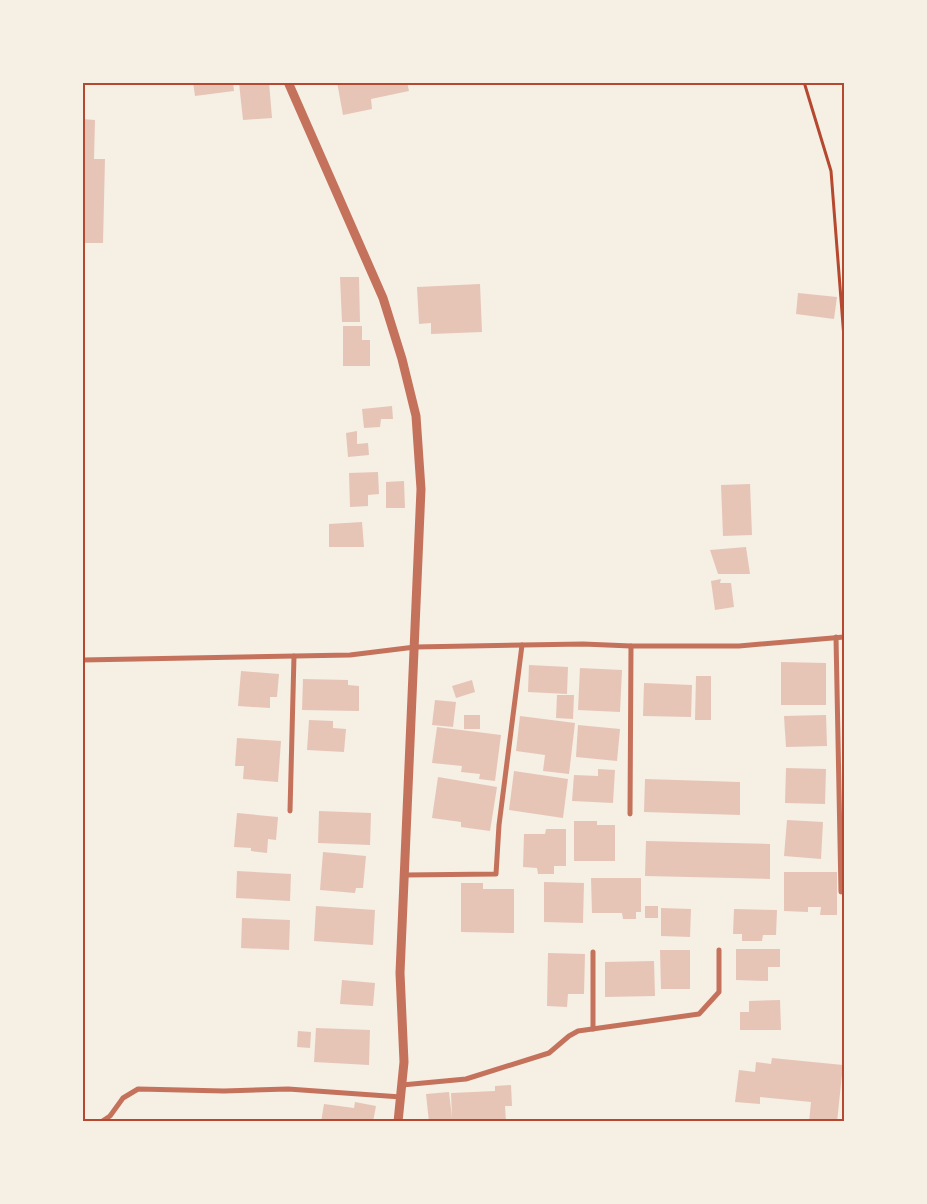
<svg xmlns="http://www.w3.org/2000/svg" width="927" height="1204" viewBox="0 0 927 1204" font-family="Overpass,sans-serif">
  <rect width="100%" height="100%" fill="#f6efe4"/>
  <g fill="#e6c5b7">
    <polygon points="193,82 233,82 234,91 195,96"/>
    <polygon points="269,82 272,118 243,120 239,83"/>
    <polygon points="337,82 407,82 409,91 371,99 372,109 343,115"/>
    <polygon points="82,119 95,120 94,159 105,159 103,243 82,243"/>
    <polygon points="340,277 359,277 360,322 342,322"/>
    <polygon points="480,284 482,332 431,334 431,323 419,324 417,287"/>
    <polygon points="798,293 837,297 834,319 796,314"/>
    <polygon points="343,326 362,326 362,340 370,340 370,366 343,366"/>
    <polygon points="392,406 393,419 381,419 380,427 364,428 362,409"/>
    <polygon points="357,431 357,444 368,443 369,455 348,457 346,433"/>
    <polygon points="378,472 379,494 368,495 368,506 350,507 349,473"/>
    <polygon points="404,481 405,508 386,508 386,482"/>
    <polygon points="750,484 752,535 723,536 721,485"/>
    <polygon points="362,522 364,547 329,547 329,524"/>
    <polygon points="746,547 750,574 718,574 710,550"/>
    <polygon points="721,579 720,583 731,583 734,607 715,610 711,581"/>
    <polygon points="781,662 826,663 826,705 781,705"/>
    <polygon points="529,665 568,667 567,694 528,692"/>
    <polygon points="580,668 622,670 620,712 578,710"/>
    <polygon points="241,671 279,674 277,697 270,697 270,708 238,706"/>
    <polygon points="696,676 711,676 711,720 695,720"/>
    <polygon points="303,679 348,680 348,685 359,686 359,711 302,710"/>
    <polygon points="472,680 475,692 456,698 452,686"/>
    <polygon points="644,683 692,685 691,717 643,716"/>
    <polygon points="557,695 574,695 573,719 556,718"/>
    <polygon points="435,700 456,702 453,727 432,725"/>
    <rect x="464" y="715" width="16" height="14"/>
    <polygon points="826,715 827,746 786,747 784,716"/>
    <polygon points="520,716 575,723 569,774 543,771 545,755 516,751"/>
    <polygon points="309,720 333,721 333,728 346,729 344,752 307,750"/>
    <polygon points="578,725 620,729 617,761 576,757"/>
    <polygon points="437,727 501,735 495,781 479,779 480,774 461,772 462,766 432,763"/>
    <polygon points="237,738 281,741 278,782 243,779 244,766 235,766"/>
    <polygon points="786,768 826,769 825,804 785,803"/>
    <polygon points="598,769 615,770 613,803 572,801 574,775 598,776"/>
    <polygon points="514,771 568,779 563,818 509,810"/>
    <polygon points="438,777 497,787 490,831 461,827 461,822 432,818"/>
    <polygon points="645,779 740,782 740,815 644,812"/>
    <polygon points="319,811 371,813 370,845 318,843"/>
    <polygon points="237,813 278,817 276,840 268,839 267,853 251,851 251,848 234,847"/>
    <polygon points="787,820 823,822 821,859 784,856"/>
    <polygon points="574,821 597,821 597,825 615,825 615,861 574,861"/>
    <polygon points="546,829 566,829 566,866 554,866 554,874 538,874 537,868 523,867 524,834 545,834"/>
    <polygon points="646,841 770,844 770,879 645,876"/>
    <polygon points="323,852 366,856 363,888 356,888 355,893 320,890"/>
    <polygon points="237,871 291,874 290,901 236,898"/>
    <polygon points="784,872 837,872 837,915 820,915 821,907 808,907 808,912 784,911"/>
    <polygon points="591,878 641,878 641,912 636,912 636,919 623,919 622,913 592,913"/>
    <polygon points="544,882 584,883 583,923 544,922"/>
    <polygon points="461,883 483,883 483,889 514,889 514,933 461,932"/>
    <polygon points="316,906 375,910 373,945 314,941"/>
    <rect x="645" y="906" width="13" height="12"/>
    <polygon points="661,908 691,909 690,937 661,936"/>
    <polygon points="734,909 777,910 776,935 763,935 762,941 742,941 742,934 733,934"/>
    <polygon points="242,918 290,920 289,950 241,948"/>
    <polygon points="736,949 780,949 780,967 768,967 768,981 736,980"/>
    <polygon points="660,950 690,950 690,989 661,989"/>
    <polygon points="548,953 585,954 584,994 568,994 567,1007 547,1006"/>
    <polygon points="654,961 655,996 605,997 605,962"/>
    <polygon points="342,980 375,983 373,1006 340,1004"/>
    <polygon points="780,1000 781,1030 740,1030 740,1012 749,1012 749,1001"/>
    <polygon points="316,1028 370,1030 369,1065 314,1062"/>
    <polygon points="298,1031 311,1032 310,1048 297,1047"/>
    <polygon points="772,1058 843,1065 837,1122 809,1122 811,1102 760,1097 760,1104 735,1102 739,1070 755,1072 756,1062 771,1064"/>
    <polygon points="511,1085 512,1106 505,1106 506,1122 429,1122 426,1094 449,1092 452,1118 451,1093 495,1091 495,1086"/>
    <polygon points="355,1102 376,1106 373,1122 321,1122 324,1104 354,1108"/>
  </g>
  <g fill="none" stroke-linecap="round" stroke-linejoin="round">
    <polyline stroke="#b5482f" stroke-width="3" points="804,82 831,171 844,338"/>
    <g stroke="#c5725c" stroke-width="5">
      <polyline points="836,637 841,892"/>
      <polyline points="82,660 350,655 415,647 583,644 631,646 739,646 844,637"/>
      <polyline points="290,811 294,656"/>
      <polyline points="630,814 631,646"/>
      <polyline points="405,875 496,874 499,825 522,645"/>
      <polyline points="593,952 593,1029"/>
      <polyline points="402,1085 466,1079 549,1053 569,1036 578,1031 699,1014 719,992 719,950"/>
      <polyline points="82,1121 85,1122"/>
      <polyline points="101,1122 110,1116 123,1098 138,1089 224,1091 288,1089 401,1097"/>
    </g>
    <polyline stroke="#c5725c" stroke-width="9" points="288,82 383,298 402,359 416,416 421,489 400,973 404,1062 398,1122"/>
  </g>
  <rect width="927" height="1204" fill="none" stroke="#f6efe4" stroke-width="168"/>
  <rect x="84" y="84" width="759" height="1036" fill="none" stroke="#b5482f" stroke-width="2"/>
</svg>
